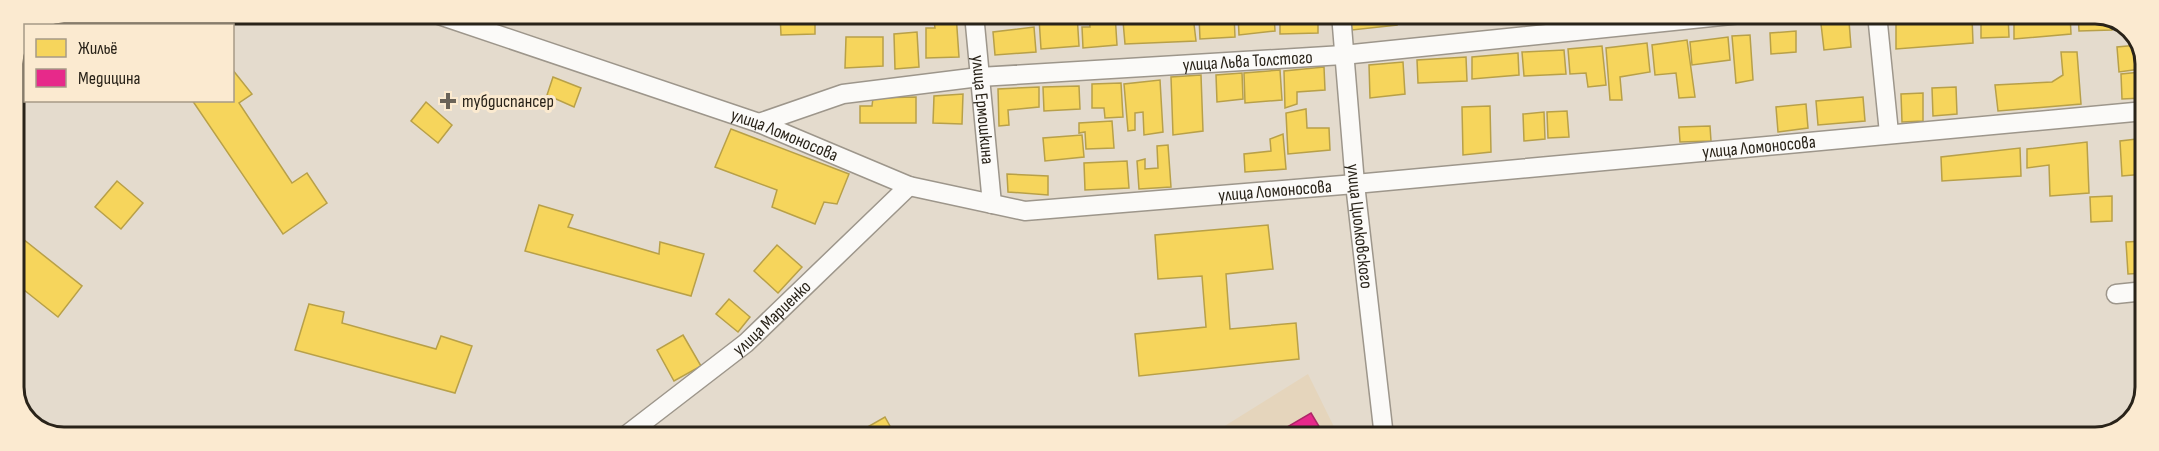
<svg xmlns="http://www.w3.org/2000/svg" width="2159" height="451" viewBox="0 0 2159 451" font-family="'Sofia Sans Condensed',sans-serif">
  <rect width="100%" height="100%" fill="#e4dbcd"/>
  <polygon fill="#e5d5bc" points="1308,374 1339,437 1207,437"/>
  <g fill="#f6d55c" stroke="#b8a048" stroke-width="1.5">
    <polygon points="87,14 128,14 166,20 168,14 198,14 193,26 89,26 84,25"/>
    <polygon points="780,14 815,14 815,34 781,35"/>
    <polygon points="933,14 956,14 959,57 926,58 926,28 935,28"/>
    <polygon points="1049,14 1077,14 1079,46 1041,49 1039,18 1049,17"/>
    <polygon points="1089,14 1115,14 1117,45 1083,48 1082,27 1090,27"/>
    <polygon points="1178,14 1195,14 1195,23 1178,16"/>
    <polygon points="1234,14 1235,37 1200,39 1199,16"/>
    <polygon points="1238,14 1274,14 1275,31 1239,35"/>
    <polygon points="1280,14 1318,14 1318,33 1280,34"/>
    <polygon points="1350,14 1396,14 1397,25 1352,30"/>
    <polygon points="1453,14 1479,14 1480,18 1453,19"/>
    <polygon points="1485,14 1519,14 1519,16 1486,17"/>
    <polygon points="1981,14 2008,14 2009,37 1981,38"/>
    <polygon points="2014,14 2070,14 2071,34 2014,39"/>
    <polygon points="2078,14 2104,14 2111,18 2112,30 2079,31"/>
    <polygon points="1972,16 1973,43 1896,49 1896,22"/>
    <polygon points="1179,19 1194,24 1196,41 1125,44 1123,21"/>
    <polygon points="1849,21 1851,47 1824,50 1821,24"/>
    <polygon points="1034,27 1036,52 995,55 993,32"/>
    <polygon points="1796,31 1796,52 1771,54 1770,33"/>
    <polygon points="917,32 919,67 895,69 894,34"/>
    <polygon points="1750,35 1753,80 1736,83 1732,36"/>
    <polygon points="846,37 883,37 883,66 845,68"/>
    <polygon points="1728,37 1730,60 1692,65 1690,42"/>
    <polygon points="1687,40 1695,97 1679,98 1676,73 1655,75 1652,45"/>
    <polygon points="1647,43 1650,72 1620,77 1622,100 1610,100 1606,48"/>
    <polygon points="2138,45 2140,69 2119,72 2117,47"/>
    <polygon points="1602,46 1606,85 1588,87 1586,73 1570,74 1568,49"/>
    <polygon points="1564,50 1566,74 1524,76 1522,52"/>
    <polygon points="2061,52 2077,52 2081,104 1998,111 1995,85 2052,82 2063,75"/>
    <polygon points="1518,53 1519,75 1472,79 1472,57"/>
    <polygon points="1466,57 1467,81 1418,83 1417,60"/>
    <polygon points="1403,62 1405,94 1370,98 1369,65"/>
    <polygon points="1324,67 1325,90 1297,92 1297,104 1285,108 1284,71"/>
    <polygon points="232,69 252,94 239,103 292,183 307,173 327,203 283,234 192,100 232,100"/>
    <polygon points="1280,70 1282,100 1245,103 1244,73"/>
    <polygon points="2141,72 2143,98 2122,99 2121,74"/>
    <polygon points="1242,73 1243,99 1217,102 1216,75"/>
    <polygon points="1201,75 1203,131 1173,135 1171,77"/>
    <polygon points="553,77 581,88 574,107 547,95"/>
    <polygon points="1160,80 1163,132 1144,135 1143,112 1135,113 1135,130 1128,131 1124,84"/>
    <polygon points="1121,83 1123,117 1105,118 1104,108 1092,108 1092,84"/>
    <polygon points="1079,86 1080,109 1044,111 1043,87"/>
    <polygon points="1039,87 1039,107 1008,110 1009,125 999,126 998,89"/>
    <polygon points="1956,87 1957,114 1933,116 1932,88"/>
    <polygon points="1923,93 1923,121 1902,122 1901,94"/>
    <polygon points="963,94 962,124 933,123 934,96"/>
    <polygon points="916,97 916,123 860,123 860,106 872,106 873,98"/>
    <polygon points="1863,97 1865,121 1818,125 1816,101"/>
    <polygon points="426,102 452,125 438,143 411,121"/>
    <polygon points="1806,104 1808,128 1778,132 1776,107"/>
    <polygon points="1490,106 1491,152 1463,155 1462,107"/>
    <polygon points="1306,109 1307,128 1329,128 1330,150 1288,154 1286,113"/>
    <polygon points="1567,111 1569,137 1548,138 1547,112"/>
    <polygon points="1544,112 1545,139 1524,141 1523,114"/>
    <polygon points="1112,121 1114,148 1086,149 1085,132 1079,133 1079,123"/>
    <polygon points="1710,126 1711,141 1680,142 1679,127"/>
    <polygon points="731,129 849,174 837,204 824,202 815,224 772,207 777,190 715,167"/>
    <polygon points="1283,134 1286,169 1245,172 1244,154 1271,151 1270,139"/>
    <polygon points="1082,135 1084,157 1045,161 1043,138"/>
    <polygon points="2145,138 2145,174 2122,176 2120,141"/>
    <polygon points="2087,142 2089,193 2050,196 2049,165 2027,168 2027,149"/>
    <polygon points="1168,145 1171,187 1139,189 1137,161 1145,159 1145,169 1158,168 1157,146"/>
    <polygon points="2020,148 2021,176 1942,181 1941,157"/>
    <polygon points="1127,161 1129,188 1085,190 1084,163"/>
    <polygon points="1007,174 1048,176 1048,195 1008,192"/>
    <polygon points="117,181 143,203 121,229 95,207"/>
    <polygon points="2112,196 2112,221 2091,222 2090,197"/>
    <polygon points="539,205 573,215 568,227 659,254 660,242 704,254 691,296 525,251"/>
    <polygon points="1268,225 1273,269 1226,274 1230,329 1296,323 1299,359 1139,376 1135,334 1206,327 1202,276 1158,279 1155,235"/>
    <polygon points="18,235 82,286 58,317 14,282 14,241"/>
    <polygon points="2145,241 2145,273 2128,274 2126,242"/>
    <polygon points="777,245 802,267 778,293 754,271"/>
    <polygon points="729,299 750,317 738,332 716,314"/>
    <polygon points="309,304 344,312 342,323 436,349 441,336 472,346 455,393 295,350"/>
    <polygon points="2145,315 2145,396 2141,403 2135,316"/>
    <polygon points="683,335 701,366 674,381 657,350"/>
    <polygon points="885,417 896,437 850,437"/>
  </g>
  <polygon fill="#e7298a" stroke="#ae2768" stroke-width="1.5" points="1311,413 1323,433 1316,437 1270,437"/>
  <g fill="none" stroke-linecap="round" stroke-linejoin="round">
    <defs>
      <g id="minor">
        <path id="s1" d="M436 14 759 123 909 186 1025 211 1355 184 2145 111"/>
        <path id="s2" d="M974 14 992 204"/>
        <path id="s3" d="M1341 14 1355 184 1384 437"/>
        <polyline points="1877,14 1889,133"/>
        <path id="s4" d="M759 123 843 94 979 77 1343 55 1741 14"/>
        <polyline points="2116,294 2145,291"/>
        <path id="s5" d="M624 437 746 343 909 186"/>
      </g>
    </defs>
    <use href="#minor" stroke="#9d968b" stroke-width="21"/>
    <use href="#minor" stroke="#fbfaf8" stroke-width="18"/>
  </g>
  <path fill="#6a6358" stroke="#fbead0" stroke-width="2" d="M445 92h6v6h6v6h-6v6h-6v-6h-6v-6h6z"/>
  <g text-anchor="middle" stroke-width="6" stroke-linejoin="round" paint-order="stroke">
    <g font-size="18" fill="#292319" stroke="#fbead0">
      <text dy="6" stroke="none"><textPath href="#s4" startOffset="495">улица Льва Толстого</textPath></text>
      <text dy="6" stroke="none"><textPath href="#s2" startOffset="96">улица Ермошкина</textPath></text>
      <text dy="6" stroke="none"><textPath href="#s1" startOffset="369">улица Ломоносова</textPath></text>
      <text dy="6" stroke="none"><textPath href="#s1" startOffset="1359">улица Ломоносова</textPath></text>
      <text dy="6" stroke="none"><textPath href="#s1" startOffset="873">улица Ломоносова</textPath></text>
      <text dy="6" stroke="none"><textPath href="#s3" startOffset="213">улица Циолковского</textPath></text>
      <text dy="6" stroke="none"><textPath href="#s5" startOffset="190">улица Мариенко</textPath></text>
    </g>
    <g font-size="18" fill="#292319" stroke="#fbead0" text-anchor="start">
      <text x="462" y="107">тубдиспансер</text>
    </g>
  </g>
  <path d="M0 0H2159V451H0ZM64 24H2095A40 40 0 0 1 2135 64V387A40 40 0 0 1 2095 427H64A40 40 0 0 1 24 387V64A40 40 0 0 1 64 24Z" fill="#fbead0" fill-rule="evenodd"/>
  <path fill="none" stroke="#292319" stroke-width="3" d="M64 24H2095A40 40 0 0 1 2135 64V387A40 40 0 0 1 2095 427H64A40 40 0 0 1 24 387V64A40 40 0 0 1 64 24Z"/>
  <rect x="24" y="24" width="210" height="78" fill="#fbead0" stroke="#a79a87" stroke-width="1.5"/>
  <rect x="36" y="39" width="30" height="18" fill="#f6d55c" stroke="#a79a87" stroke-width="1.5"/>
  <text x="78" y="54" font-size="18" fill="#292319">Жильё</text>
  <rect x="36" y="69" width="30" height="18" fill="#e7298a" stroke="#a79a87" stroke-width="1.5"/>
  <text x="78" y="84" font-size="18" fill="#292319">Медицина</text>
</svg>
